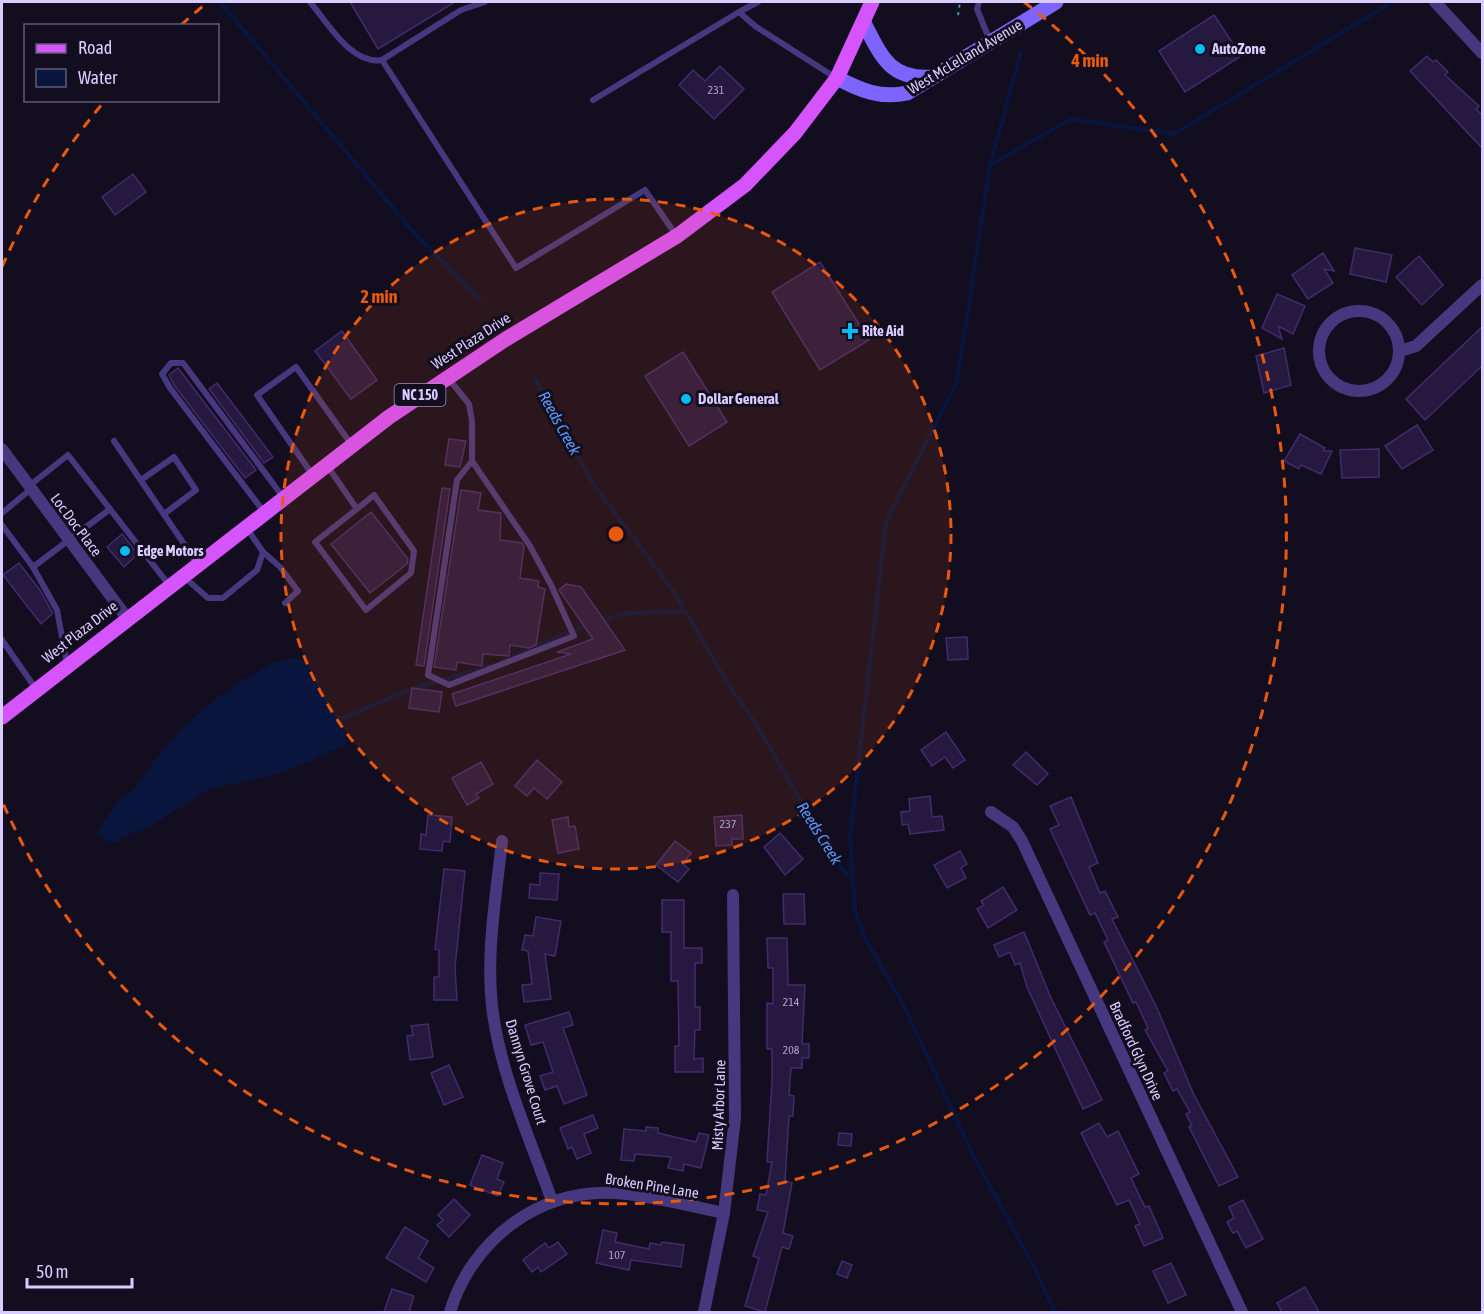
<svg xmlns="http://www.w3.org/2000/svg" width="1484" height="1314" viewBox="0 0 1484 1314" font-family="'Asap Condensed',sans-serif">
  <rect width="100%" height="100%" fill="#130d20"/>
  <path fill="#09153c" d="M295 658 305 661 336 715 343 716C342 727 348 734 347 744L283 773 210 789 153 825 114 842 108 843 97 833 117 802 135 788 162 750 183 727 214 700 253 674 277 661Z"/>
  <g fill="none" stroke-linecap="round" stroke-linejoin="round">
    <g stroke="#09153c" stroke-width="4.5">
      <polyline points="220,2 415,234 480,300"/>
      <polyline points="990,165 1071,119 1174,134 1389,4"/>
      <polyline points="535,379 594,485 674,592 728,684 758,727 837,863 853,881 855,912 865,938 904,1006 972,1153 1034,1267 1055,1312"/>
      <polyline points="598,622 624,614 685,611"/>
      <polyline points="504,660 587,625"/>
      <polyline points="338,720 414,688 491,666"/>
      <polyline points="853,881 850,837 886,522 957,382 990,165 1021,52"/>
    </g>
  </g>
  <g fill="#261940" stroke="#412b6c" stroke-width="1.5">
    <polygon points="350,2 455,2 378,49"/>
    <polygon points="1214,15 1241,56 1185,92 1159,51"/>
    <polygon points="1427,56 1433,62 1436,60 1448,72 1445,75 1479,106 1476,109 1482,115 1482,148 1410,71"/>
    <polygon points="720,66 744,89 714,119 679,85 693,70 705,81"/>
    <polygon points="133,174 146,192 115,215 102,197"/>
    <polygon points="1355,248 1392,255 1386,282 1350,274"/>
    <polygon points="1323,253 1334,271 1324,269 1333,283 1308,299 1292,275"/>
    <polygon points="1419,256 1443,285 1422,305 1396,277"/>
    <polygon points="820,262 869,340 820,370 772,292"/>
    <polygon points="1277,294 1305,306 1293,334 1278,326 1282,339 1262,328"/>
    <polygon points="1482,327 1482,366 1425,420 1406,399"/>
    <polygon points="342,331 377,380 351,399 315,351"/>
    <polygon points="1284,348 1291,385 1264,393 1256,356"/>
    <polygon points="683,352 727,422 689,446 645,376"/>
    <polygon points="178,368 256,470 245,478 174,385 169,375"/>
    <polygon points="217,383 273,457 264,463 209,389"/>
    <polygon points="1417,425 1433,450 1402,469 1385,446"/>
    <polygon points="1300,434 1325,448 1323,451 1332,451 1321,474 1301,465 1299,469 1284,461"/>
    <polygon points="449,439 466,441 460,467 445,465"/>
    <polygon points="1379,449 1379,477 1342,478 1340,450"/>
    <polygon points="442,488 450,489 424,666 416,665"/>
    <polygon points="461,490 481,493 478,510 501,513 500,540 522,543 524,547 520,578 539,581 538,587 545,589 536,645 529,648 510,645 509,656 483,654 482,666 457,662 456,670 434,667"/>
    <polygon points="371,512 408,559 407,564 370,593 331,544"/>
    <polygon points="122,534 138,554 124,567 107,547"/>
    <polygon points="19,563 40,590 52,612 52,614 41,624 3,575"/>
    <polygon points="566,584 581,587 625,650 456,706 452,694 571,654 557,652 593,639 559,590"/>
    <polygon points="967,637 968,659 948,660 946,638"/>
    <polygon points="412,688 442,692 439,712 409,708"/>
    <polygon points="946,732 965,760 953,768 945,757 932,766 921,750"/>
    <polygon points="1026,752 1048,774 1037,785 1013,765"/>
    <polygon points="537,760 562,782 547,799 534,788 527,796 515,786"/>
    <polygon points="481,762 493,784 476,794 479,798 467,805 452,778"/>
    <polygon points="930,796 932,817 942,816 944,830 910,834 908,824 902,825 901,812 910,811 909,799"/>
    <polygon points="1071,797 1098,863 1089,867 1100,893 1105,891 1118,917 1112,919 1156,1006 1194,1095 1238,1177 1219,1186 1189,1127 1192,1126 1186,1114 1190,1112 1177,1089 1173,1091 1164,1073 1168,1071 1145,1030 1148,1028 1136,1002 1133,1003 1104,942 1108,940 1095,913 1090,915 1050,829 1059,825 1050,806"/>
    <polygon points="428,815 452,817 450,842 443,841 442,851 420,849 421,834 426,835"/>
    <polygon points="742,815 743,839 732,839 732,845 716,846 714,817"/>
    <polygon points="568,817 569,827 575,826 579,849 558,853 552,820"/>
    <polygon points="780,833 803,859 785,875 764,847"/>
    <polygon points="675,841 691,853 683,864 689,869 678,882 656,865"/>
    <polygon points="960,851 967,864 961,868 966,878 947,888 934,865"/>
    <polygon points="444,869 465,871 455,967 457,1000 434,1000 434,977 439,977 439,950 435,949"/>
    <polygon points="540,873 559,874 557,900 529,898 530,884 540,885"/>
    <polygon points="1003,887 1017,910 988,928 977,909 984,905 981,901"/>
    <polygon points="783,894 804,894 805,924 784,924"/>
    <polygon points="662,900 684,900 684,948 702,948 702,963 695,963 695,1007 700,1007 700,1030 695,1030 694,1059 703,1058 703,1072 675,1072 675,1046 679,1046 678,981 671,981 671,932 662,932"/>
    <polygon points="536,917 561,921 555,956 545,954 551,999 524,1002 522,985 532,984 528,951 522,950 525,935 533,936"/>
    <polygon points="1024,932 1051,998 1102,1100 1083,1109 1027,987 1020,963 1015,965 1010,952 999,957 994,945"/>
    <polygon points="767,938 787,938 788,985 805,985 802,1044 809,1044 809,1058 802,1058 802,1068 791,1068 789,1095 794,1096 793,1116 789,1116 785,1181 792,1183 783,1233 793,1236 789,1249 782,1247 765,1312 745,1306 759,1258 753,1256 768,1212 757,1210 760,1194 766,1195 772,1162 767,1162 772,1081 772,1049 767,1049 767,1003 773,1004 773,968 768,968"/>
    <polygon points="569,1012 573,1025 563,1028 587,1095 564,1104 557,1086 545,1090 540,1076 553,1072 543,1042 531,1045 525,1025"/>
    <polygon points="428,1024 433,1057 410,1060 407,1036 413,1035 411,1026"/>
    <polygon points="449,1065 463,1097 444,1105 431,1073"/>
    <polygon points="593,1115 598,1128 584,1134 591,1153 577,1159 572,1147 568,1149 560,1128"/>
    <polygon points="1099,1123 1107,1137 1118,1131 1139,1174 1131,1178 1145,1207 1149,1206 1163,1238 1144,1246 1135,1226 1140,1224 1129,1200 1117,1205 1081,1133"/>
    <polygon points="646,1127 658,1128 658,1133 696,1142 699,1133 709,1135 701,1168 684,1164 683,1171 668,1168 671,1157 635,1154 634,1161 621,1160 624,1129 646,1131"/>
    <polygon points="839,1133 852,1134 851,1146 838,1145"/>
    <polygon points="482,1155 503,1163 497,1179 504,1182 498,1196 470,1185"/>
    <polygon points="454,1199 470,1215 449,1237 437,1225 443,1220 438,1215"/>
    <polygon points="1243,1200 1263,1239 1246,1248 1237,1231 1233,1233 1227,1222 1234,1218 1229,1207"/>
    <polygon points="405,1227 428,1241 418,1258 434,1268 426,1282 386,1258"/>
    <polygon points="603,1230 617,1233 615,1242 649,1249 650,1243 661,1245 662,1242 684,1245 681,1267 631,1260 629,1270 596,1263"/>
    <polygon points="558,1242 567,1254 541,1272 538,1267 532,1272 523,1260 545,1243 549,1248"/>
    <polygon points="842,1261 852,1265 847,1278 837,1274"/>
    <polygon points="1171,1263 1186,1295 1168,1303 1153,1271"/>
    <polygon points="1305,1287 1319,1312 1282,1312 1277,1303"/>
    <polygon points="392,1289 414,1296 409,1312 384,1312"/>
  </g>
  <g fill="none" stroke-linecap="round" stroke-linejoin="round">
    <polyline stroke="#2fa5b0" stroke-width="2" stroke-dasharray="3 4.5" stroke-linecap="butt" points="958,15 960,2"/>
    <g stroke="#45387e" stroke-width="6">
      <path d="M310 2C328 23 351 65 382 60"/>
      <polyline points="485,2 461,10 382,60 516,268 645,190 676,235"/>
      <polyline points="758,2 739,12 755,26 836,78"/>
      <polyline points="979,2 977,9 990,41"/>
      <polyline points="593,100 739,12"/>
      <polyline points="448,378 469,404 472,421 472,461 457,480 428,675 449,685 574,636 551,585 530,546 472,461"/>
      <polyline points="114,441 197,563"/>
      <polyline points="328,467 357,509 374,495 414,551 411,573 366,610 315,542 357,509"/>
      <polyline points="312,474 257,395 296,367 351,444"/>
      <polyline points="141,480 174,457 196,490 164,514"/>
      <polyline points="29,486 68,455 169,585"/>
      <polyline points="264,512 170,388 162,374 171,363 183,363 283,497"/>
      <polyline points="2,513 31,489"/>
      <polyline points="2,525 33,567"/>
      <polyline points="263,552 280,567 298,591 285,603"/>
      <polyline points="184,577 208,598 223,598 257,570 263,552 246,527"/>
      <polyline points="2,640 36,689"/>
      <polyline points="67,664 57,610 33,567 110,509"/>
    </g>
    <g stroke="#45387e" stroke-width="12">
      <polyline points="1435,2 1482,53"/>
      <circle cx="1359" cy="351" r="40"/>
      <polyline points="1400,351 1416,346 1482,285"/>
      <polyline points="2,449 127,618"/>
      <polyline points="991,812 1013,827 1022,841 1242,1312"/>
      <path d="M502 841C496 898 485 956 493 1014 502 1078 531 1141 552 1201"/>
      <path d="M450 1312C471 1241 539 1188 615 1193 651 1195 688 1206 724 1213"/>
      <polyline points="704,1312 724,1213 735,1118 733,895"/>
    </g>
    <g stroke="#7d64fd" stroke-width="15">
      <path d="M864 23C881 56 890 80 932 77"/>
      <path d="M837 78C860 90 880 99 907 93L1056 2"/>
    </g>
    <polyline stroke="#d654fd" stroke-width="15" points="2,717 389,417 506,339 677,236 745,185 795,133 837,78 872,2"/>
  </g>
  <circle cx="616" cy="534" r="335" fill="#e8590c" fill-opacity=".12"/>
  <g fill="none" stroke="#e8590c" stroke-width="3" stroke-dasharray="10 8">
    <circle cx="616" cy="534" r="335"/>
    <path d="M2 267A670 670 0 0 1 103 103M181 25A670 670 0 0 1 208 2M1024 2A670 670 0 1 1 2 801"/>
  </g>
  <g fill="#02baf4" stroke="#130d20" stroke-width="2">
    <circle cx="1200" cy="49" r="6"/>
    <path d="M847 322h6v6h6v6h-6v6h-6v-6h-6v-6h6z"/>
    <circle cx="686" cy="399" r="6"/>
    <circle cx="125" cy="551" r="6"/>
  </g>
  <g text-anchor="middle" stroke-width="6" stroke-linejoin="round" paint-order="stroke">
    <g font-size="12" fill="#ac9fce">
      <text x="716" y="94">231</text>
      <text x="728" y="828">237</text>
      <text x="791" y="1006">214</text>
      <text x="791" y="1054">208</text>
      <text x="617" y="1259">107</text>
    </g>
    <rect fill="#130d20" stroke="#9e93bb" stroke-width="1.5" x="394.5" y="384" width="51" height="22" rx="4.5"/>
    <g font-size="14" font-weight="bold" fill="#d9ccfe">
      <text x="420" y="400">NC 150</text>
    </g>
    <g font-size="15" font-weight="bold" fill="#d9ccfe" stroke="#130d20" text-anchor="start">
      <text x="1212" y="54">AutoZone</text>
      <text x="862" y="336">Rite Aid</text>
      <text x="698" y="404">Dollar General</text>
      <text x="137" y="556">Edge Motors</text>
    </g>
    <g font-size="15" fill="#d9ccfe" stroke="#130d20">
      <text transform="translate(965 57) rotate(-31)" y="5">West McLelland Avenue</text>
      <text transform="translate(471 341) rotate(-33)" y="5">West Plaza Drive</text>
      <text transform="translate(76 525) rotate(53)" y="5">Loc Doc Place</text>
      <text transform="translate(80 632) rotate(-38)" y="5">West Plaza Drive</text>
      <text transform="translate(1136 1051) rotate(65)" y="5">Bradford Glyn Drive</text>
      <text transform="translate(526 1072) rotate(73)" y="5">Dannyn Grove Court</text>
      <text transform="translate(719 1105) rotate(-88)" y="5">Misty Arbor Lane</text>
      <text transform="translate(652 1186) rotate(9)" y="5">Broken Pine Lane</text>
    </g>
    <g font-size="16" font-style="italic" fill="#5b9bfd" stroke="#130d20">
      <text transform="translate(560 423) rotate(61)" y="6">Reeds Creek</text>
      <text transform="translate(820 833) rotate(58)" y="6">Reeds Creek</text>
    </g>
  </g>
  <circle cx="616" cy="534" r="9" fill="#e8590c" stroke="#130d20" stroke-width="3"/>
  <g font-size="18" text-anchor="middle" font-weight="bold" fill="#e8590c" stroke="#130d20" stroke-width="6" stroke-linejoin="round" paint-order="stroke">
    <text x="1090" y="67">4 min</text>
    <text x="379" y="303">2 min</text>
  </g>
  <rect width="1484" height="1314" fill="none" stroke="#d9ccfe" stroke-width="6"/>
  <rect x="24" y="24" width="195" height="78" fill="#130d20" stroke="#625979" stroke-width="1.5"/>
  <rect x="36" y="44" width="30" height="9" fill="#d654fd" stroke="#625979" stroke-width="1.5"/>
  <text x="78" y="54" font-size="18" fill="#d9ccfe">Road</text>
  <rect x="36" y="69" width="30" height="18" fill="#09153c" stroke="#625979" stroke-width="1.5"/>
  <text x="78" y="84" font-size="18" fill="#d9ccfe">Water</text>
  <path d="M27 1278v9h105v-9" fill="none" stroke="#d9ccfe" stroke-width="3"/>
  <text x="36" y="1278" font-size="18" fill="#d9ccfe" stroke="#130d20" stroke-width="4.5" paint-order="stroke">50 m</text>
</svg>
